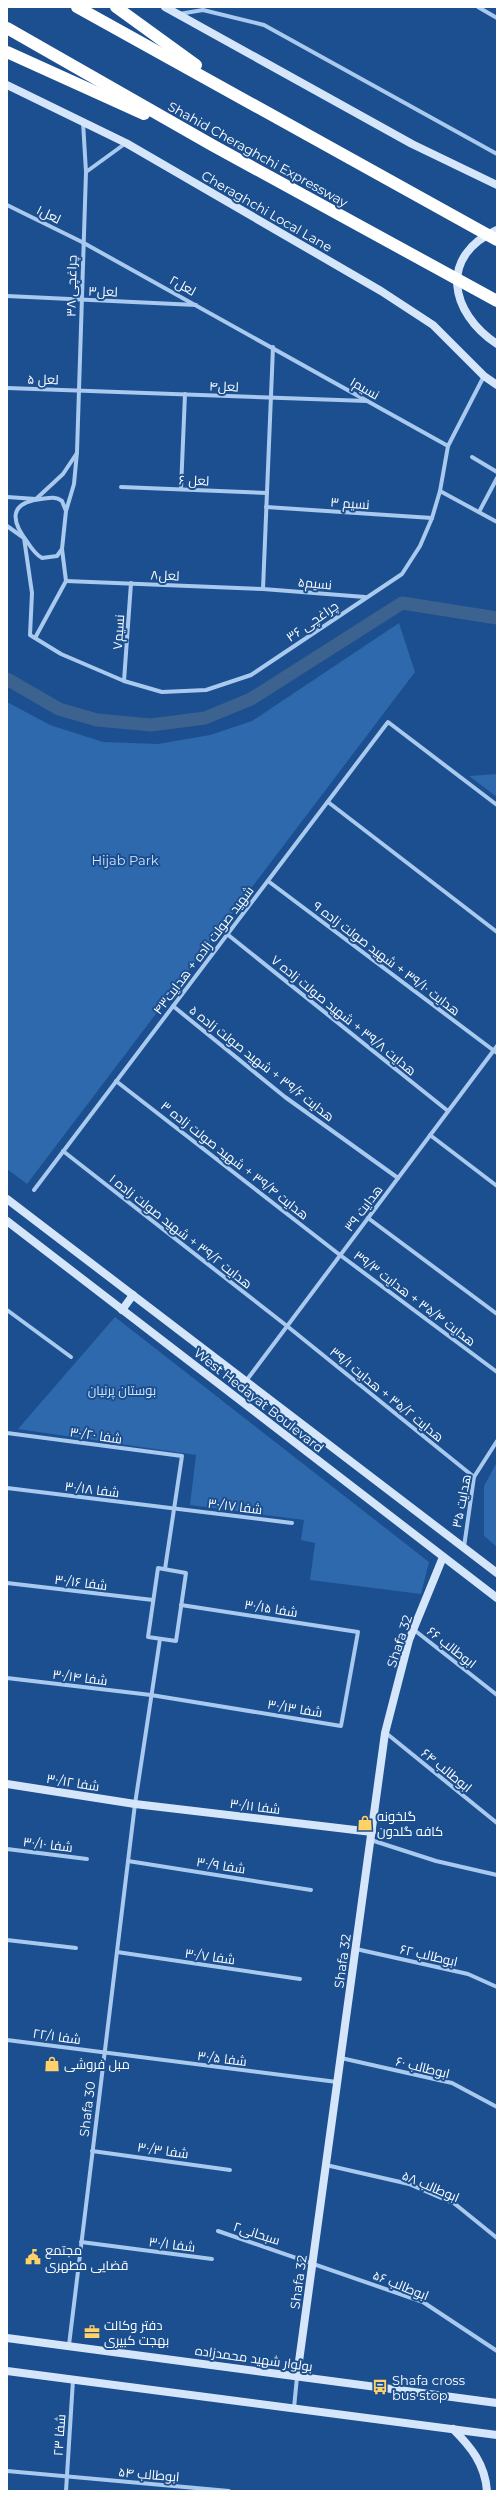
<svg xmlns="http://www.w3.org/2000/svg" width="504" height="2498" viewBox="0 0 504 2498" font-family="Montserrat,Cairo,sans-serif">
  <rect width="100%" height="100%" fill="#1b4f8f"/>
  <g fill="#2e69ad">
    <polygon points="399,623 415,672 27,1184 7,1169 7,702 50,725 103,742 158,744 210,735 252,721"/>
    <polygon points="497,774 497,797 469,776"/>
    <polygon points="115,1317 429,1562 421,1594 310,1580 315,1543 301,1540 304,1520 190,1505 196,1455 18,1429"/>
    <polygon points="497,1462 497,1547 484,1536 484,1486"/>
  </g>
  <g fill="none" stroke-linecap="round" stroke-linejoin="round">
    <polyline stroke="#3c6290" stroke-width="13" points="7,679 59,709 97,720 151,725 205,718 251,699 402,603 497,618"/>
    <g stroke="#a9c9ee" stroke-width="4">
      <polyline points="478,7 497,18"/>
      <polyline points="179,14 203,10 264,25 497,154"/>
      <polyline points="86,172 126,143"/>
      <polyline points="7,205 82,242 448,446"/>
      <polyline points="7,296 196,305"/>
      <polyline points="7,388 367,401"/>
      <polyline points="472,457 497,472"/>
      <polyline points="121,487 267,493"/>
      <polyline points="181,489 185,394"/>
      <polyline points="440,491 497,522"/>
      <polyline points="7,497 36,499 63,474 77,453"/>
      <polyline points="266,507 432,518"/>
      <path d="M66 511 62 501C55 496 49 498 41 499 8 503 11 521 28 543 32 549 36 555 42 558L57 556 62 549 66 511 74 484 77 452 86 172 83 122"/>
      <polyline points="479,512 497,478"/>
      <polyline points="7,526 24,538 32,593 30,635 61,654 124,681 162,692 206,690 251,675 402,574 420,546 432,518 440,491 448,446 484,376"/>
      <polyline points="66,581 263,589 365,597"/>
      <polyline points="263,589 273,347"/>
      <polyline points="35,638 66,581 62,549"/>
      <polyline points="124,681 131,583"/>
      <polyline points="328,802 497,932"/>
      <polyline points="268,881 497,1053"/>
      <polyline points="227,934 448,1111"/>
      <polyline points="173,1006 285,1097 398,1178"/>
      <polyline points="116,1081 340,1255 497,1372"/>
      <polyline points="430,1135 497,1186"/>
      <polyline points="63,1151 287,1326 474,1477"/>
      <polyline points="34,1190 388,722 497,805"/>
      <polyline points="368,1218 497,1314"/>
      <polyline points="7,1310 71,1357"/>
      <polyline points="246,1381 497,1046"/>
      <polyline points="7,1433 182,1456 165,1569"/>
      <polyline points="7,1488 292,1523"/>
      <polyline points="464,1547 474,1477 497,1441"/>
      <polygon points="158,1568 186,1573 176,1641 148,1637"/>
      <polyline points="7,1583 153,1600"/>
      <polyline points="413,1629 497,1695"/>
      <polyline points="7,1678 151,1695 341,1726 358,1632 181,1605"/>
      <polyline points="386,1733 497,1823"/>
      <polyline points="371,1840 436,1861 497,1875"/>
      <polyline points="7,1849 87,1859"/>
      <polyline points="128,1861 311,1890"/>
      <polyline points="7,1940 76,1948"/>
      <polyline points="356,1949 468,1974 497,1987"/>
      <polyline points="117,1952 300,1979"/>
      <polyline points="7,2040 337,2082"/>
      <polyline points="341,2058 452,2083 497,2107"/>
      <polyline points="92,2151 230,2170"/>
      <polyline points="326,2165 409,2184 455,2204 497,2238"/>
      <polyline points="218,2231 423,2302 497,2351"/>
      <polyline points="81,2242 212,2259"/>
      <polyline points="69,2345 135,1804 160,1639"/>
      <polyline points="294,2408 297,2377"/>
      <polyline points="7,2471 229,2491"/>
      <polyline points="66,2491 73,2380"/>
    </g>
    <g stroke="#d6e6fa" stroke-width="8">
      <polyline points="165,7 412,144 497,185"/>
      <polyline points="7,85 126,143 381,291 433,325 484,376 497,385"/>
      <path d="M497 230C438 256 450 313 497 344"/>
      <polyline points="7,1199 497,1573"/>
      <polyline points="7,1221 497,1598"/>
      <polyline points="122,1310 133,1295"/>
      <polyline points="7,1784 135,1804 372,1832"/>
      <polyline points="7,2338 497,2403"/>
      <polyline points="7,2371 497,2435"/>
      <polyline points="297,2376 385,1733 409,1640 443,1557"/>
      <path d="M453 2429C471 2447 485 2464 487 2491"/>
    </g>
    <g stroke="#fff" stroke-width="12">
      <polyline points="77,7 497,240"/>
      <polyline points="116,7 196,65"/>
      <polyline points="7,28 212,145 497,301"/>
      <polyline points="7,52 144,114"/>
    </g>
  </g>
  <defs>
    <symbol id="shop-bare" viewBox="-9 -9 18 18"><path d="M-5-2.5h2.3a2.7 3.5 0 0 1 5.4 0H5L5.5 6h-11ZM-1.5-2.5h3a1.5 2.3 0 0 0-3 0Z" fill="#ffd166" stroke="#1b4f8f" stroke-width="2.5" paint-order="stroke"/></symbol>
    <symbol id="civic-bare" viewBox="-9 -9 18 18"><path d="M-.6-6.5H3V-4.5H.6V-3L4-1V1h2V6H-6V1h2V-1L-.6-3ZM-1.2 2.5V6h2.4V2.5Z" fill="#ffd166" stroke="#1b4f8f" stroke-width="2.5" paint-order="stroke"/></symbol>
    <symbol id="office-bare" viewBox="-9 -9 18 18"><path d="M-6-3h4V-5.5h4V-3h4V5H-6ZM-1-4.5V-3h2v-1.5ZM-6 0V1H6V0Z" fill="#ffd166" stroke="#1b4f8f" stroke-width="2.5" paint-order="stroke"/></symbol>
    <symbol id="bus-bare" viewBox="-9 -9 18 18"><path d="M-5-6H5V4H4V6H2V4H-2V6H-4V4H-5ZM-3.5-4V0h7V-4ZM-3.5 1.2v1.5H-2V1.2ZM2 1.2v1.5H3.5V1.2Z" fill="#ffd166" stroke="#1b4f8f" stroke-width="2.5" paint-order="stroke"/></symbol>
  </defs>
  <g fill-rule="evenodd">
    <use href="#shop-bare" x="354" y="1812" width="22" height="22"/>
    <use href="#shop-bare" x="41" y="2053" width="22" height="22"/>
    <use href="#civic-bare" x="22" y="2246" width="22" height="22"/>
    <use href="#office-bare" x="81" y="2321" width="22" height="22"/>
    <use href="#bus-bare" x="369" y="2376" width="22" height="22"/>
  </g>
  <g text-anchor="middle" stroke-width="4" stroke-linejoin="round" paint-order="stroke">
    <g font-size="13" fill="#fff" stroke="#1b4f8f">
      <text transform="translate(258 154) rotate(29)" y="5">Shahid Cheraghchi Expressway</text>
      <text transform="translate(267 211) rotate(30)" y="5">Cheraghchi Local Lane</text>
      <text transform="translate(49 214) rotate(26)" y="5">لعل۱</text>
      <text transform="translate(183 285) rotate(29)" y="5">لعل۲</text>
      <text transform="translate(71 286) rotate(-89)" y="5">چراغچی ۳۸</text>
      <text transform="translate(103 291) rotate(2)" y="5">لعل۳</text>
      <text transform="translate(43 379) rotate(1)" y="5">لعل ۵</text>
      <text transform="translate(224 386) rotate(2)" y="5">لعل۴</text>
      <text transform="translate(365 388) rotate(30)" y="5">نسیم۱</text>
      <text transform="translate(194 480) rotate(2)" y="5">لعل ۶</text>
      <text transform="translate(350 503) rotate(4)" y="5">نسیم ۳</text>
      <text transform="translate(165 575) rotate(2)" y="5">لعل۸</text>
      <text transform="translate(315 583) rotate(5)" y="5">نسیم۵</text>
      <text transform="translate(312 621) rotate(-35)" y="5">چراغچی ۳۶</text>
      <text transform="translate(118 632) rotate(-86)" y="5">نسیم۷</text>
      <text transform="translate(203 950) rotate(-53)" y="5">شهید صولت زاده + هدایت۴۳</text>
      <text transform="translate(387 958) rotate(37)" y="5">هدایت ۳۹/۱۰ + شهید صولت زاده ۹</text>
      <text transform="translate(344 1015) rotate(39)" y="5">هدایت ۳۹/۸ + شهید صولت زاده ۷</text>
      <text transform="translate(262 1063) rotate(38)" y="5">هدایت ۳۹/۶ + شهید صولت زاده ۵</text>
      <text transform="translate(235 1160) rotate(38)" y="5">هدایت ۳۹/۴ + شهید صولت زاده ۳</text>
      <text transform="translate(363 1208) rotate(-53)" y="5">هدایت ۳۹</text>
      <text transform="translate(181 1231) rotate(38)" y="5">هدایت ۳۹/۲ + شهید صولت زاده ۱</text>
      <text transform="translate(415 1298) rotate(37)" y="5">هدایت ۳۵/۴ + هدایت ۳۹/۳</text>
      <text transform="translate(387 1394) rotate(39)" y="5">هدایت ۳۵/۲ + هدایت ۳۹/۱</text>
      <text transform="translate(259 1400) rotate(38)" y="5">West Hedayat Boulevard</text>
      <text transform="translate(96 1435) rotate(8)" y="5">شفا ۳۰/۲۰</text>
      <text transform="translate(92 1489) rotate(7)" y="5">شفا ۳۰/۱۸</text>
      <text transform="translate(461 1501) rotate(-79)" y="5">هدایت ۳۵</text>
      <text transform="translate(235 1506) rotate(7)" y="5">شفا ۳۰/۱۷</text>
      <text transform="translate(81 1582) rotate(7)" y="5">شفا ۳۰/۱۶</text>
      <text transform="translate(271 1608) rotate(9)" y="5">شفا ۳۰/۱۵</text>
      <text transform="translate(399 1641) rotate(-72)" y="5">Shafa 32</text>
      <text transform="translate(452 1647) rotate(38)" y="5">ابوطالب ۶۶</text>
      <text transform="translate(80 1677) rotate(7)" y="5">شفا ۳۰/۱۴</text>
      <text transform="translate(295 1708) rotate(9)" y="5">شفا ۳۰/۱۳</text>
      <text transform="translate(447 1770) rotate(39)" y="5">ابوطالب ۶۴</text>
      <text transform="translate(73 1782) rotate(9)" y="5">شفا ۳۰/۱۲</text>
      <text transform="translate(255 1806) rotate(7)" y="5">شفا ۳۰/۱۱</text>
      <text transform="translate(48 1844) rotate(7)" y="5">شفا ۳۰/۱۰</text>
      <text transform="translate(221 1865) rotate(9)" y="5">۳۰/۹ شفا</text>
      <text transform="translate(429 1955) rotate(13)" y="5">ابوطالب ۶۲</text>
      <text transform="translate(210 1956) rotate(8)" y="5">۳۰/۷ شفا</text>
      <text transform="translate(342 1961) rotate(-82)" y="5">Shafa 32</text>
      <text transform="translate(57 2036) rotate(8)" y="5">۲۲/۱ شفا</text>
      <text transform="translate(222 2058) rotate(7)" y="5">۳۰/۵ شفا</text>
      <text transform="translate(423 2067) rotate(14)" y="5">ابوطالب ۶۰</text>
      <text transform="translate(87 2109) rotate(-83)" y="5">Shafa 30</text>
      <text transform="translate(163 2150) rotate(8)" y="5">۳۰/۳ شفا</text>
      <text transform="translate(431 2186) rotate(23)" y="5">ابوطالب ۵۸</text>
      <text transform="translate(257 2233) rotate(18)" y="5">سبحانی۲</text>
      <text transform="translate(172 2244) rotate(7)" y="5">شفا ۳۰/۱</text>
      <text transform="translate(298 2282) rotate(-82)" y="5">Shafa 32</text>
      <text transform="translate(401 2285) rotate(22)" y="5">ابوطالب ۵۶</text>
      <text transform="translate(254 2358) rotate(8)" y="5">بولوار شهید محمدزاده</text>
      <text transform="translate(59 2435) rotate(-86)" y="5">شفا ۲۳</text>
      <text transform="translate(149 2474) rotate(5)" y="5">ابوطالب ۵۴</text>
    </g>
    <g font-size="13" fill="#cfe3fa" stroke="#1b4f8f">
      <text x="125" y="865">Hijab Park</text>
      <text x="122" y="1395">بوستان پرنیان</text>
    </g>
    <g font-size="13" fill="#fff" stroke="#1b4f8f" text-anchor="start">
      <text x="377" y="1821">گلخونه<tspan x="377" dy="15">کافه گلدون</tspan></text>
      <text x="64" y="2069">مبل فروشی</text>
      <text x="45" y="2255">مجتمع<tspan x="45" dy="15">قضایی مطهری</tspan></text>
      <text x="104" y="2330">دفتر وکالت<tspan x="104" dy="15">بهجت کبیری</tspan></text>
      <text x="392" y="2385">Shafa cross<tspan x="392" dy="15">bus stop</tspan></text>
    </g>
  </g>
  <rect width="504" height="2498" fill="none" stroke="#ffffff" stroke-width="16"/>
</svg>
